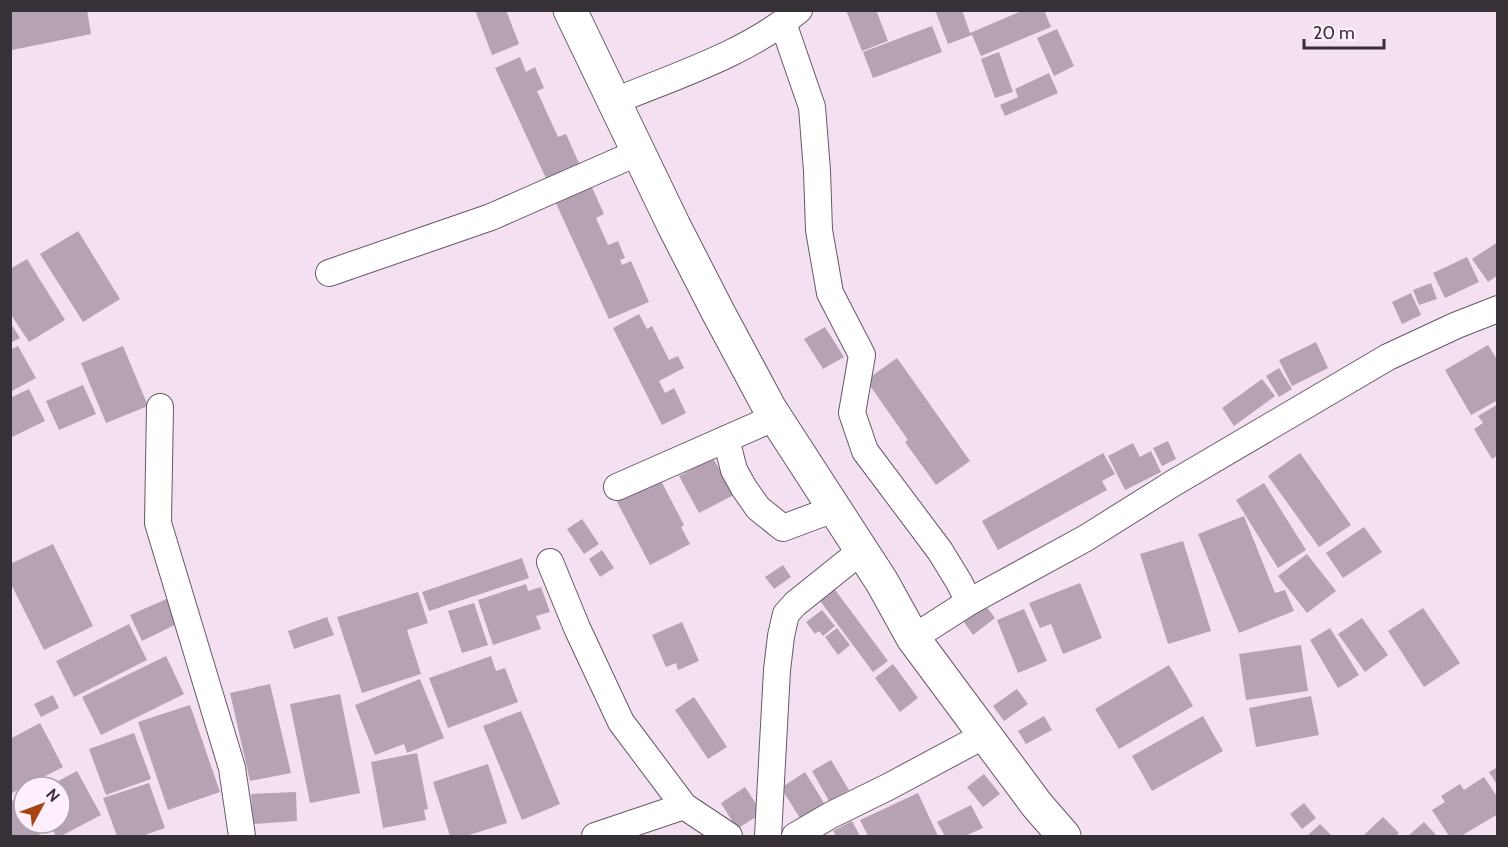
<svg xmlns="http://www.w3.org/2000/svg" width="1508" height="847" viewBox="0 0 1508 847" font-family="Cabin,sans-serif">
  <rect width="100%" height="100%" fill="#f3e1f2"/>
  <g fill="#b5a3b4">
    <polygon points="10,10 87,10 91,34 12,50 10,44"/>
    <polygon points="475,10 506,10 519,44 492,55"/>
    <polygon points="846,10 876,10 888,41 862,51"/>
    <polygon points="935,10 962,10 970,33 1024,10 1044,10 1051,27 981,56 972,35 948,44"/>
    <polygon points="932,26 942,52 873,78 863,52"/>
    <polygon points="1057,29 1074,66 1054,76 1037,38"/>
    <polygon points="999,52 1013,92 995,98 981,59"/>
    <polygon points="520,57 526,72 535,67 544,88 537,91 558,137 566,134 583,172 550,187 495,68"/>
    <polygon points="1049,73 1058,93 1005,116 1000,105 1018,97 1015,89"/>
    <polygon points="590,183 604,214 596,218 608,245 618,241 625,258 620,260 622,265 631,261 649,302 609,319 554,199"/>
    <polygon points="78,231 120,299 83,322 40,254"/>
    <polygon points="1498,242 1498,275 1488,282 1472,259"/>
    <polygon points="1467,257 1479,282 1445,298 1433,273"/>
    <polygon points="27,259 65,320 29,342 10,313 10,269"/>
    <polygon points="1431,283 1437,299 1419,305 1413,290"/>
    <polygon points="1411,293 1421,315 1402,324 1392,302"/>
    <polygon points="639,314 647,329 652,326 669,360 678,356 684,368 659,381 665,393 674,388 686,413 662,425 613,328"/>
    <polygon points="10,322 20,338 10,343"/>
    <polygon points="825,327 844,357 823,369 804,339"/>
    <polygon points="1316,342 1328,368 1292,386 1279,360"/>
    <polygon points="1488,345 1498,361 1498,400 1471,415 1445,370"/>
    <polygon points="18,346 36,378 10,392 10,350"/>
    <polygon points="123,346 148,406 106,423 81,363"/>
    <polygon points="897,358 970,461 936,485 905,442 908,440 866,380"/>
    <polygon points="1279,368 1292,389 1279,397 1266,376"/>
    <polygon points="1262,379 1275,396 1234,426 1222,408"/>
    <polygon points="83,385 96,414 59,430 46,401"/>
    <polygon points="29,389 45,421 10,438 10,398"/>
    <polygon points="1498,404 1498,455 1492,459 1474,429 1483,423 1478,416"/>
    <polygon points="1168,441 1176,459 1162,466 1153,448"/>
    <polygon points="1133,443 1140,457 1151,451 1161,472 1125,490 1108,456"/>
    <polygon points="1103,453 1115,474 1102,481 1107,490 998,550 982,521"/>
    <polygon points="1300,453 1351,525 1319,547 1268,476"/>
    <polygon points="713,458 734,495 699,513 679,476"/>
    <polygon points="658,475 684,525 681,527 690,544 650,565 615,498"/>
    <polygon points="1264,483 1306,550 1278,568 1236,500"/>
    <polygon points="1244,516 1275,593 1285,590 1294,611 1239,633 1198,534"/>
    <polygon points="582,519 599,544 584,554 567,529"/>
    <polygon points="1364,527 1382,552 1343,578 1326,553"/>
    <polygon points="1183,541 1211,631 1168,644 1140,554"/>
    <polygon points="53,544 93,626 44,650 10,582 10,564"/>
    <polygon points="602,550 614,568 600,577 589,559"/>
    <polygon points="1307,554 1336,591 1307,613 1278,576"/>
    <polygon points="522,558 529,578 429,611 422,592"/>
    <polygon points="783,565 791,577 774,589 765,577"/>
    <polygon points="1080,583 1102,638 1063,654 1051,624 1040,628 1029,603"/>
    <polygon points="526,584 528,591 541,587 550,612 536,616 541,629 493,645 478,600"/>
    <polygon points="833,587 888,661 873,672 818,598"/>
    <polygon points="418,592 428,623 407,630 421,674 362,693 337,617"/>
    <polygon points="171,597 183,621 142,641 130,615"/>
    <polygon points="983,602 995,618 973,635 961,618"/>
    <polygon points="474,603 488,645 462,653 448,611"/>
    <polygon points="1423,608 1460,663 1424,687 1388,631"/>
    <polygon points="1024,609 1047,661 1018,673 997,620"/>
    <polygon points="822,610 835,626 823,636 819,631 815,634 806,622"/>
    <polygon points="327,617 334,635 294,649 288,631"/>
    <polygon points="1362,618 1388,655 1365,672 1338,634"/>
    <polygon points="682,622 699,661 678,670 676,663 666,667 652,635"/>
    <polygon points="129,624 147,660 74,697 56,661"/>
    <polygon points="837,628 850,645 838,655 825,637"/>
    <polygon points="1330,628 1359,675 1338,688 1310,640"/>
    <polygon points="1301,645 1308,691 1246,700 1239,654"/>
    <polygon points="166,656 184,694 101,735 82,697"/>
    <polygon points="491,656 496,671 505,668 518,702 448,728 429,678"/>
    <polygon points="893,664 918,698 900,712 875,678"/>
    <polygon points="1169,665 1193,706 1119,749 1095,709"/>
    <polygon points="420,679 444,738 407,753 404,744 375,755 355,705"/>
    <polygon points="270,684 291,773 250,781 230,693"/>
    <polygon points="1017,689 1028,704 1004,721 993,706"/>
    <polygon points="340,694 360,793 310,803 290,704"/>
    <polygon points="53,695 59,708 41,717 34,704"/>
    <polygon points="1311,696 1319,735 1256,747 1249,708"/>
    <polygon points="694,697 727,747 708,759 675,710"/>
    <polygon points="190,705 220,792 168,810 138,722"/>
    <polygon points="521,711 560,804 522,820 483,726"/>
    <polygon points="1044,716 1052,730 1026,744 1018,731"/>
    <polygon points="1203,716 1223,751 1152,791 1132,756"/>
    <polygon points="40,723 63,767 10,794 10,739"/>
    <polygon points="134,733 151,779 106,795 89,749"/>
    <polygon points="417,753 428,809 424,810 426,820 383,828 371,762"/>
    <polygon points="831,760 849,790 829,801 812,771"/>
    <polygon points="488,764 507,823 466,836 450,836 433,782"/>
    <polygon points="1498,767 1498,786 1489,772"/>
    <polygon points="77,771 101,815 61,836 56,836 49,823 60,823 60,787 47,787"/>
    <polygon points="805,772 824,803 800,818 781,788"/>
    <polygon points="984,774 1000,794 983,807 967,787"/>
    <polygon points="1484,777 1498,798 1498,814 1461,836 1449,836 1432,810 1445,802 1441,796 1460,784 1464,790"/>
    <polygon points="149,783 165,828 142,836 117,836 103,798"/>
    <polygon points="745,787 762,813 737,829 721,803"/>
    <polygon points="296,792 297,821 253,824 251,794"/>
    <polygon points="918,793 938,836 868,836 860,820"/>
    <polygon points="21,797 24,803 24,823 34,823 40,836 10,836 10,802"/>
    <polygon points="1304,803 1316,818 1302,829 1290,814"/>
    <polygon points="971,805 983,828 965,836 945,836 937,822"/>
    <polygon points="1383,817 1399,833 1396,836 1363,836"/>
    <polygon points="852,821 860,836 836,836 833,831"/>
    <polygon points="1424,822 1437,836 1408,836"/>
    <polygon points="1320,824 1332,836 1307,836"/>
  </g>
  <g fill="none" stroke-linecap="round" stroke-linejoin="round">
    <defs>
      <g id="minor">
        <polyline points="783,23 812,107 817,171 819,230 830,293 862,355 852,413 865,451 940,551 959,582 969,602"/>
        <path d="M615 101C678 75 746 54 799 10"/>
        <polyline points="329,273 491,217 639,152"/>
        <polyline points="160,407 158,523 232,768 242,836"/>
        <polyline points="726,439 734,470 744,488 758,508 783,528 834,509"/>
        <polyline points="617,487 776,417"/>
        <polyline points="550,562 577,628 621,722 684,806 729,836"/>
        <polyline points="913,638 969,602 1086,538 1172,484 1388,357 1457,325 1498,309"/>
        <polyline points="595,836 684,806"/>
        <polyline points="768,836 777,670 781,636 786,614 795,604 861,551"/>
        <polyline points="795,836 831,815 888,787 985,735"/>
      </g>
      <polyline id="major" points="570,10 674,226 718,312 770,409 882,582 913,638 1037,805 1064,836"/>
    </defs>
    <use href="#minor" stroke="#685867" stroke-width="28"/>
    <use href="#major" stroke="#685867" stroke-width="35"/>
    <use href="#minor" stroke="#fff" stroke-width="26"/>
    <use href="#major" stroke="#fff" stroke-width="33"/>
  </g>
  <rect width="1508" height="847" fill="none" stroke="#383037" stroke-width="24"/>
  <g transform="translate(42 805) rotate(49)"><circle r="28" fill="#feeffd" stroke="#afa3ae" stroke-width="1.5"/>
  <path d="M0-4.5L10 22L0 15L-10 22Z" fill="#a84312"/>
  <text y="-9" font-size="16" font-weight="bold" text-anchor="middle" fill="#383037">N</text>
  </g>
  <path d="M1304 39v9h80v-9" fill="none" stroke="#383037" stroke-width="3"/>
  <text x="1313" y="39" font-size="18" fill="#383037" stroke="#feeffd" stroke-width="4.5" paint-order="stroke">20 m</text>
</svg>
